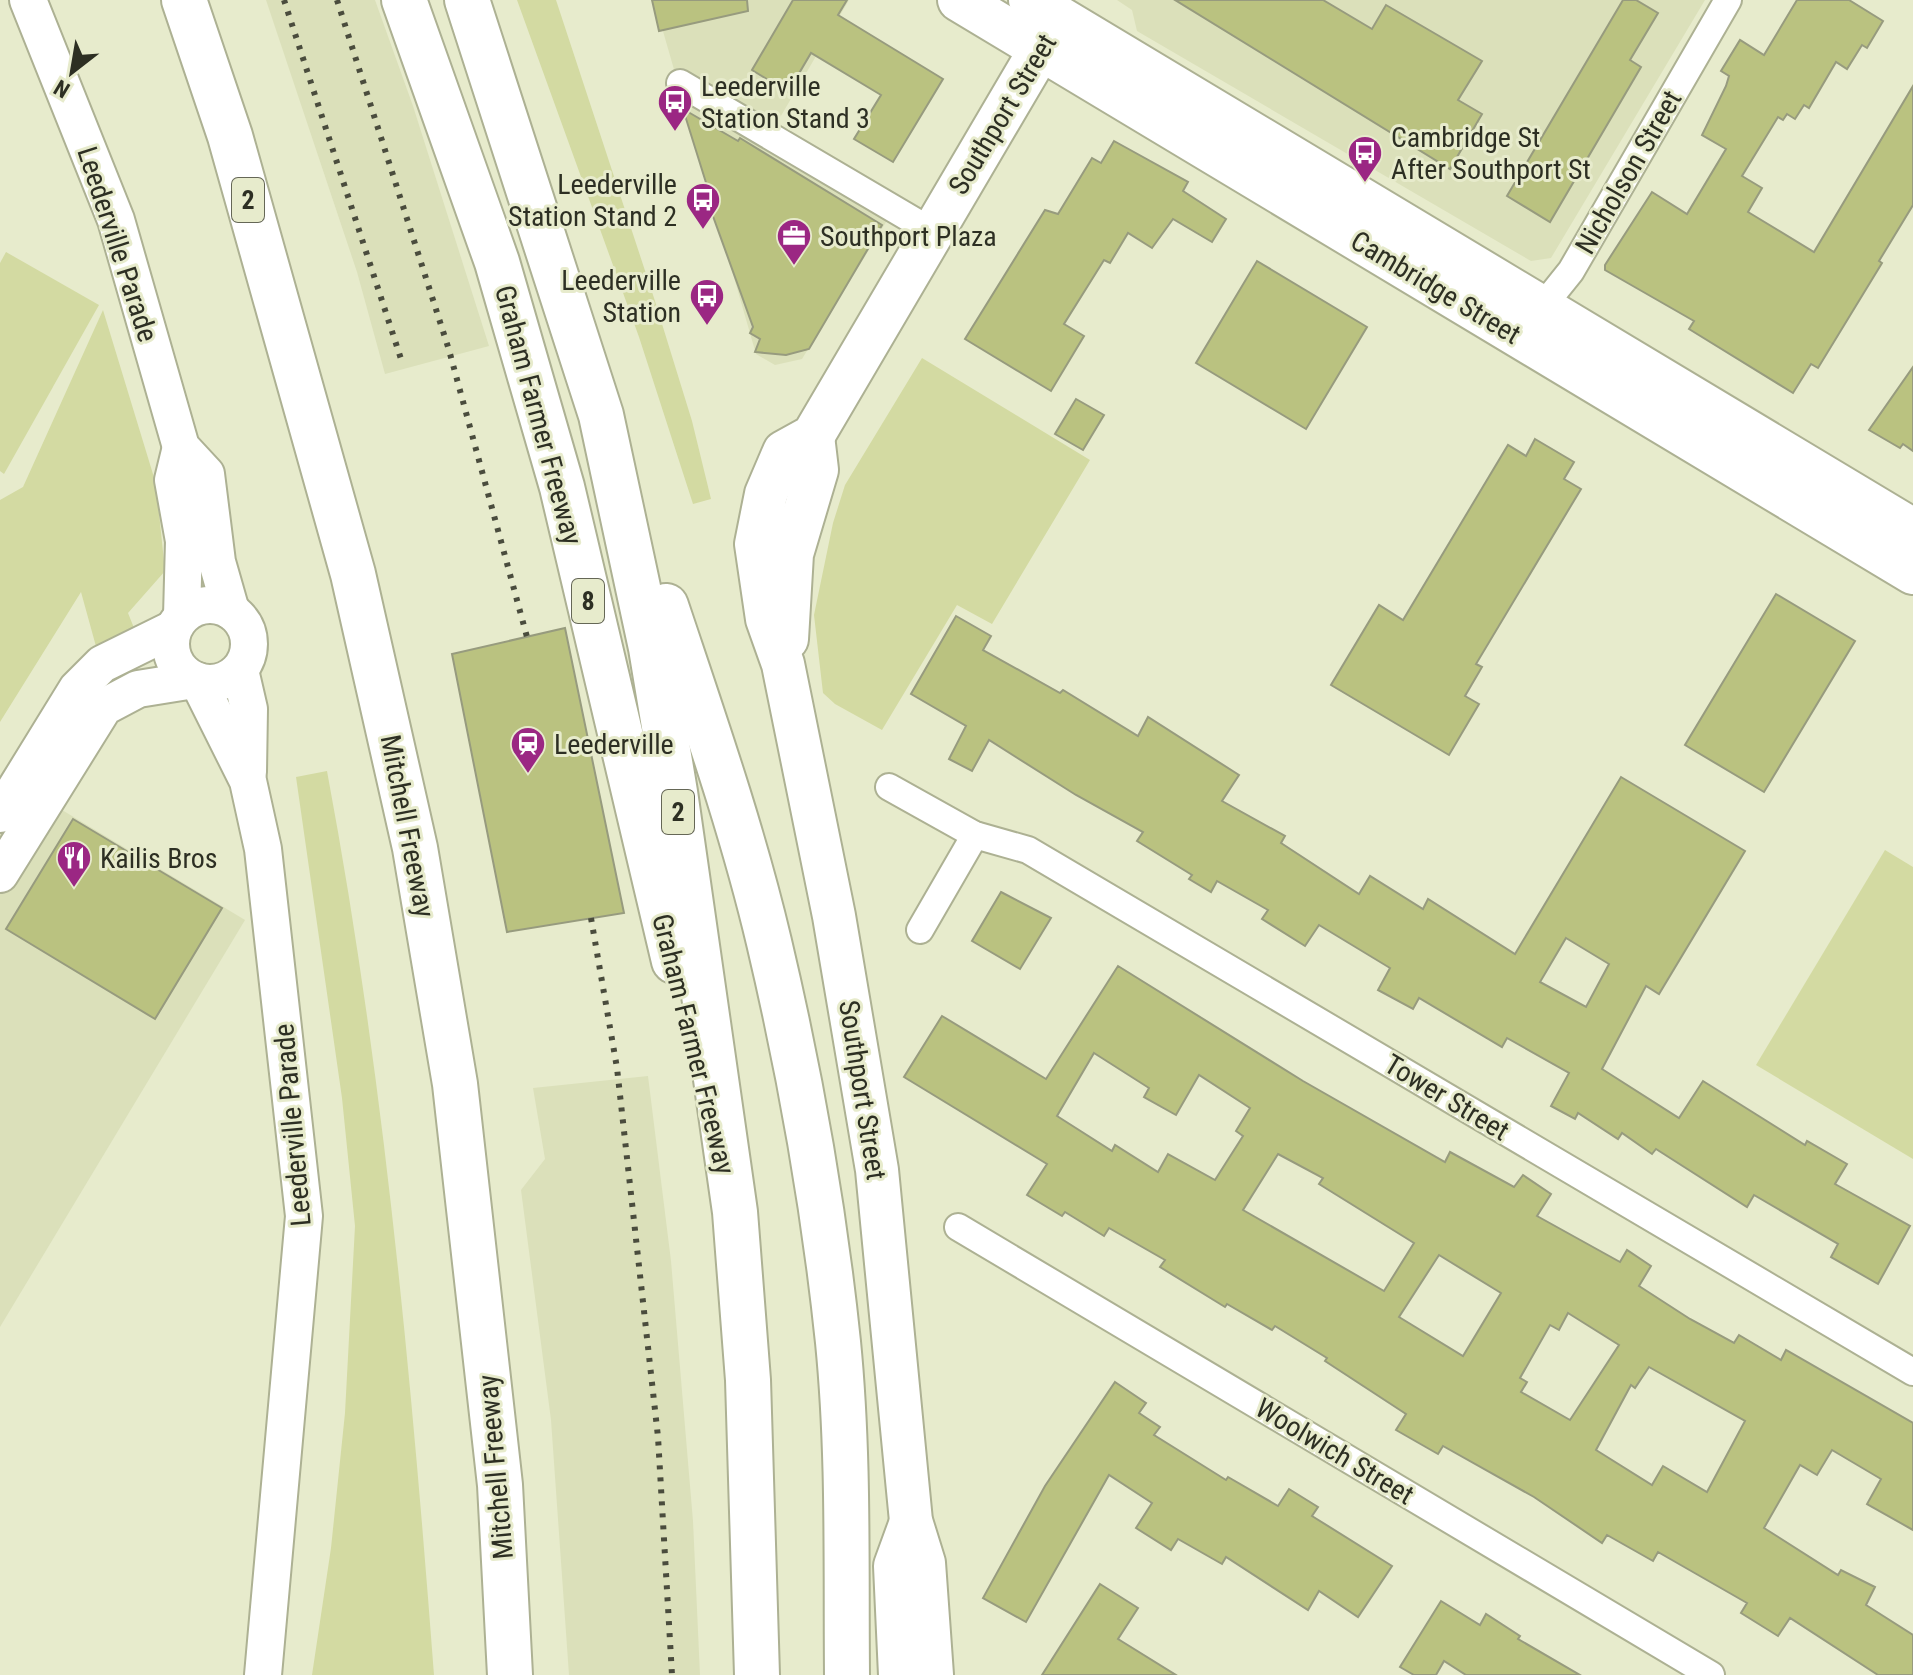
<svg xmlns="http://www.w3.org/2000/svg" width="1913" height="1675" viewBox="0 0 1913 1675" font-family="'Roboto Condensed',sans-serif">
  <rect width="100%" height="100%" fill="#e7ebcc"/>
  <g fill="#dbe0ba">
    <polygon points="266,0 375,0 413,106 489,346 385,374 357,272"/>
    <polygon points="654,0 849,0 775,126 899,201 802,359 775,365 756,354"/>
    <polygon points="1117,0 1705,0 1551,258 1531,261 1137,31 1132,10"/>
    <polygon points="0,804 57,807 245,920 0,1327"/>
    <polygon points="648,1076 671,1261 693,1521 700,1675 569,1675 551,1420 521,1190 545,1159 533,1088"/>
  </g>
  <g fill="#d3daa2">
    <polygon points="517,0 556,0 654,298 692,421 711,499 693,504 639,337"/>
    <polygon points="6,252 99,305 4,474 0,471 0,263"/>
    <polygon points="103,310 156,484 165,571 128,613 136,633 97,650 81,592 0,722 0,500 23,487"/>
    <polygon points="922,358 1090,460 992,624 957,605 882,730 835,704 823,693 814,615 833,523 845,485"/>
    <path d="M327 771C383 1070 411 1372 434 1675H312L331 1548 345 1413 355 1226 342 1098 296 777Z"/>
    <polygon points="1885,850 1913,867 1913,1159 1756,1065"/>
  </g>
  <g fill="#bac280" stroke="#979b7e" stroke-width="2" fill-rule="evenodd">
    <polygon points="652,0 747,0 748,11 659,31"/>
    <polygon points="793,0 847,0 838,15 943,79 893,162 854,139 881,95 811,53 788,92 752,70"/>
    <polygon points="1175,0 1323,0 1372,29 1386,5 1482,61 1458,100 1482,114 1450,169"/>
    <polygon points="1623,0 1636,0 1658,13 1630,60 1641,67 1550,222 1507,196"/>
    <polygon points="1797,0 1849,0 1883,21 1867,48 1862,45 1847,69 1836,62 1809,108 1804,105 1795,119 1787,114 1783,120 1778,117 1742,176 1762,188 1748,212 1814,252 1913,86 1913,205 1879,261 1882,263 1818,368 1811,364 1793,393 1689,329 1694,321 1605,270 1605,265 1652,192 1687,214 1726,149 1702,135 1726,86 1729,76 1721,71 1740,40 1764,55"/>
    <polygon points="683,109 738,141 740,138 882,225 809,349 786,355 755,352 760,339 750,333 753,327 705,194 708,189"/>
    <polygon points="1114,141 1188,182 1183,191 1226,219 1212,242 1173,219 1152,248 1128,233 1110,263 1104,260 1064,324 1084,336 1051,391 965,339 1045,210 1058,214 1092,158 1101,163"/>
    <polygon points="1257,261 1367,327 1306,429 1196,363"/>
    <polygon points="1913,367 1913,451 1903,444 1900,448 1869,430"/>
    <polygon points="1076,399 1104,415 1083,450 1055,434"/>
    <polygon points="1535,439 1574,462 1564,479 1581,489 1476,664 1482,667 1465,696 1479,704 1449,755 1331,685 1379,605 1403,620 1508,445 1526,456"/>
    <polygon points="1776,594 1855,641 1764,792 1685,745"/>
    <path d="M956 616 991 636 983 650 1060 693 1063 690 1138 736 1148 717 1239 775 1222 801 1285 836 1281 843 1359 894 1370 876 1423 909 1428 899 1515 954 1621 777 1745 851 1659 994 1646 986 1602 1069 1679 1118 1703 1081 1805 1145 1807 1141 1847 1164 1835 1184 1910 1226 1878 1284 1831 1257 1838 1244 1754 1195 1747 1207 1656 1149 1652 1154 1622 1133 1618 1139 1578 1113 1575 1119 1551 1106 1569 1073 1507 1038 1502 1047 1419 998 1413 1009 1378 990 1390 968 1319 925 1305 946 1262 919 1268 910 1217 881 1211 892 1189 879 1192 875 1137 841 1143 832 1076 795 989 740 972 771 949 759 966 726 911 694ZM1566 938 1609 964 1586 1007 1540 982Z"/>
    <polygon points="565,628 624,913 507,932 452,654"/>
    <polygon points="73,819 222,908 155,1019 6,929"/>
    <polygon points="1001,892 1051,918 1020,969 972,941"/>
    <path d="M1118 966 1303 1081 1445 1162 1450 1152 1514 1187 1523 1175 1551 1194 1537 1216 1620 1262 1627 1250 1651 1266 1639 1286 1690 1319 1734 1343 1739 1335 1781 1360 1786 1350 1913 1423V1530L1867 1504 1881 1479 1832 1450 1817 1475 1800 1465 1764 1528 1838 1575 1841 1570 1875 1587 1866 1605 1913 1635V1675H1878L1790 1618 1778 1636 1741 1613 1747 1603 1658 1552 1653 1561 1607 1535 1602 1543 1534 1497 1443 1446 1438 1454 1396 1430 1406 1414 1325 1361 1327 1358 1275 1326 1272 1330 1227 1304 1225 1307 1160 1267 1165 1260 1109 1228 1104 1236 1065 1212 1062 1216 1027 1195 1047 1164 904 1077 942 1016 1046 1079ZM1094 1053 1149 1088 1144 1097 1176 1115 1199 1075 1250 1108 1236 1131 1243 1136 1215 1180 1168 1154 1158 1172 1115 1145 1112 1151 1057 1116ZM1278 1154 1323 1178 1319 1184 1414 1243 1384 1291 1243 1210ZM1439 1255 1501 1293 1463 1356 1399 1317ZM1568 1313 1619 1345 1570 1420 1521 1392 1527 1382 1520 1378 1550 1325 1559 1330ZM1649 1367 1745 1421 1707 1492 1663 1466 1652 1485 1596 1450 1631 1385 1635 1388Z"/>
    <polygon points="1115,1382 1146,1403 1139,1413 1160,1427 1154,1435 1226,1480 1228,1477 1278,1506 1289,1489 1318,1507 1312,1516 1392,1566 1358,1617 1319,1591 1308,1610 1226,1557 1222,1564 1178,1539 1171,1550 1136,1528 1152,1503 1109,1475 1026,1622 983,1598 1045,1486"/>
    <polygon points="1100,1584 1138,1608 1118,1639 1176,1675 1042,1675"/>
    <polygon points="1441,1601 1480,1625 1486,1614 1520,1636 1518,1639 1580,1675 1466,1675 1444,1661 1436,1675 1414,1675 1400,1667"/>
  </g>
  <g fill="none" stroke-linecap="round" stroke-linejoin="round">
    <defs>
      <g id="street">
        <polyline points="680,83 933,232"/>
        <polyline points="1534,317 1571,271 1728,0"/>
        <polyline points="889,787 975,835 1028,850 1913,1372"/>
        <polyline points="920,930 975,835"/>
        <polyline points="958,1227 1711,1675"/>
      </g>
      <g id="secondary">
        <polyline points="28,0 116,220 181,447 206,474 217,562 231,611"/>
        <polyline points="181,447 173,480 184,541 182,616"/>
        <circle cx="210" cy="644" r="39"/>
        <polyline points="240,670 249,709 248,772"/>
        <polyline points="198,681 248,781 263,849 304,1216 263,1675"/>
        <polyline points="0,814 77,689 102,664 173,629"/>
        <polyline points="0,874 104,707 138,689 194,680"/>
      </g>
      <g id="primary">
        <polyline points="959,0 1913,573"/>
        <polyline points="1030,0 1913,530"/>
        <polyline points="787,639 792,554 817,470 813,436"/>
        <polyline points="900,1675 895,1566 911,1522"/>
        <polyline points="932,1675 924,1563 911,1521 877,1170 834,916 783,664 767,619 756,544 766,494 784,452 813,436 1040,50"/>
      </g>
      <g id="highway">
        <polyline points="184,0 230,136 353,574 415,848 455,1084 500,1485 510,1675"/>
        <polyline points="404,0 497,262 562,487 674,961"/>
        <polyline points="467,0 601,415 651,648 675,792 735,1212 748,1380 757,1675"/>
        <path d="M666 606C703 717 742 828 769 942 800 1073 824 1208 838 1342 849 1453 846 1564 847 1675"/>
      </g>
    </defs>
    <use href="#street" stroke="#adb193" stroke-width="30"/>
    <use href="#secondary" stroke="#adb193" stroke-width="40"/>
    <use href="#primary" stroke="#adb193" stroke-width="46"/>
    <use href="#highway" stroke="#adb193" stroke-width="48"/>
    <use href="#street" stroke="#fff" stroke-width="26"/>
    <use href="#secondary" stroke="#fff" stroke-width="36"/>
    <use href="#primary" stroke="#fff" stroke-width="42"/>
    <use href="#highway" stroke="#fff" stroke-width="44"/>
    <g stroke="#4a4c3d" stroke-width="6" stroke-dasharray="4 8" stroke-linecap="butt">
      <polyline points="284,0 401,359"/>
      <polyline points="337,0 449,350 527,637"/>
      <polyline points="591,918 617,1068 658,1437 672,1675"/>
    </g>
  </g>
  <defs>
    <symbol id="bus-pin" viewBox="-11 -11 22 30"><path d="M0 17L-7.5 6A9.5 9.5 0 1 1 7.5 6Z" fill="#9b2783" stroke="#e7ebcc"/><path d="M-5-6H5V4H4V6H2V4H-2V6H-4V4H-5ZM-3.5-4V0h7V-4ZM-3.5 1.2v1.5H-2V1.2ZM2 1.2v1.5H3.5V1.2Z" fill="#fff"/></symbol>
    <symbol id="office-pin" viewBox="-11 -11 22 30"><path d="M0 17L-7.5 6A9.5 9.5 0 1 1 7.5 6Z" fill="#9b2783" stroke="#e7ebcc"/><path d="M-6-3h4V-5.5h4V-3h4V5H-6ZM-1-4.5V-3h2v-1.5ZM-6 0V1H6V0Z" fill="#fff"/></symbol>
    <symbol id="station-pin" viewBox="-11 -11 22 30"><path d="M0 17L-7.5 6A9.5 9.5 0 1 1 7.5 6Z" fill="#9b2783" stroke="#e7ebcc"/><path d="M-3-6H3Q5-6 5-4V2Q5 4 3 4L4.5 6H3L1.5 4h-3L-3 6H-4.5L-3 4Q-5 4-5 2V-4Q-5-6-3-6ZM-3.5-4v3h7v-3ZM-3.5 1v1.5H-2V1ZM2 1v1.5H3.5V1Z" fill="#fff"/></symbol>
    <symbol id="restaurant-pin" viewBox="-11 -11 22 30"><path d="M0 17L-7.5 6A9.5 9.5 0 1 1 7.5 6Z" fill="#9b2783" stroke="#e7ebcc"/><path d="M-5-6h1v4h1v-4h1v4h1v-4h1v5L-1.5 .5V6h-2V.5L-5-1ZM5-6V6H3V1.5H1.5Q1.5-4 5-6Z" fill="#fff"/></symbol>
  </defs>
  <g fill-rule="evenodd">
    <use href="#bus-pin" x="655" y="82" width="40" height="54"/>
    <use href="#bus-pin" x="1345" y="133" width="40" height="54"/>
    <use href="#bus-pin" x="683" y="180" width="40" height="54"/>
    <use href="#office-pin" x="774" y="216" width="40" height="54"/>
    <use href="#bus-pin" x="687" y="276" width="40" height="54"/>
    <use href="#station-pin" x="508" y="724" width="40" height="54"/>
    <use href="#restaurant-pin" x="54" y="838" width="40" height="54"/>
  </g>
  <g text-anchor="middle" stroke-width="6" stroke-linejoin="round" paint-order="stroke">
    <g fill="#e7ebcc" stroke="#656756" stroke-width="2">
      <rect x="232" y="178" width="32" height="44" rx="6"/>
      <rect x="572" y="579" width="32" height="44" rx="6"/>
      <rect x="662" y="790" width="32" height="44" rx="6"/>
    </g>
    <g font-size="26" font-weight="bold" fill="#2d2f23">
      <text x="248" y="209">2</text>
      <text x="588" y="610">8</text>
      <text x="678" y="821">2</text>
    </g>
    <g font-size="28" fill="#2d2f23" stroke="#e7ebcc" text-anchor="start">
      <text x="701" y="96">Leederville<tspan x="701" dy="32">Station Stand 3</tspan></text>
      <text x="1391" y="147">Cambridge St<tspan x="1391" dy="32">After Southport St</tspan></text>
      <text x="677" y="194" text-anchor="end">Leederville<tspan x="677" dy="32">Station Stand 2</tspan></text>
      <text x="820" y="246">Southport Plaza</text>
      <text x="681" y="290" text-anchor="end">Leederville<tspan x="681" dy="32">Station</tspan></text>
      <text x="554" y="754">Leederville</text>
      <text x="100" y="868">Kailis Bros</text>
    </g>
    <g font-size="28" fill="#2d2f23" stroke="#e7ebcc">
      <text transform="translate(1002 114) rotate(-59)" y="10">Southport Street</text>
      <text transform="translate(1628 172) rotate(-60)" y="10">Nicholson Street</text>
      <text transform="translate(118 244) rotate(72)" y="10">Leederville Parade</text>
      <text transform="translate(1436 287) rotate(31)" y="10">Cambridge Street</text>
      <text transform="translate(539 415) rotate(75)" y="10">Graham Farmer Freeway</text>
      <text transform="translate(408 826) rotate(79)" y="10">Mitchell Freeway</text>
      <text transform="translate(694 1044) rotate(76)" y="10">Graham Farmer Freeway</text>
      <text transform="translate(863 1090) rotate(81)" y="10">Southport Street</text>
      <text transform="translate(1447 1097) rotate(31)" y="10">Tower Street</text>
      <text transform="translate(292 1125) rotate(-95)" y="10">Leederville Parade</text>
      <text transform="translate(1335 1451) rotate(31)" y="10">Woolwich Street</text>
      <text transform="translate(495 1467) rotate(-95)" y="10">Mitchell Freeway</text>
    </g>
  </g>
  <g transform="translate(72 72) rotate(211)" stroke="#e7ebcc" stroke-width="6" paint-order="stroke">
  <path d="M0-6L14 30L0 20L-14 30Z" fill="#2d2f23"/>
  <text y="-12" font-size="22" font-weight="bold" text-anchor="middle" fill="#2d2f23">N</text>
  </g>
</svg>
